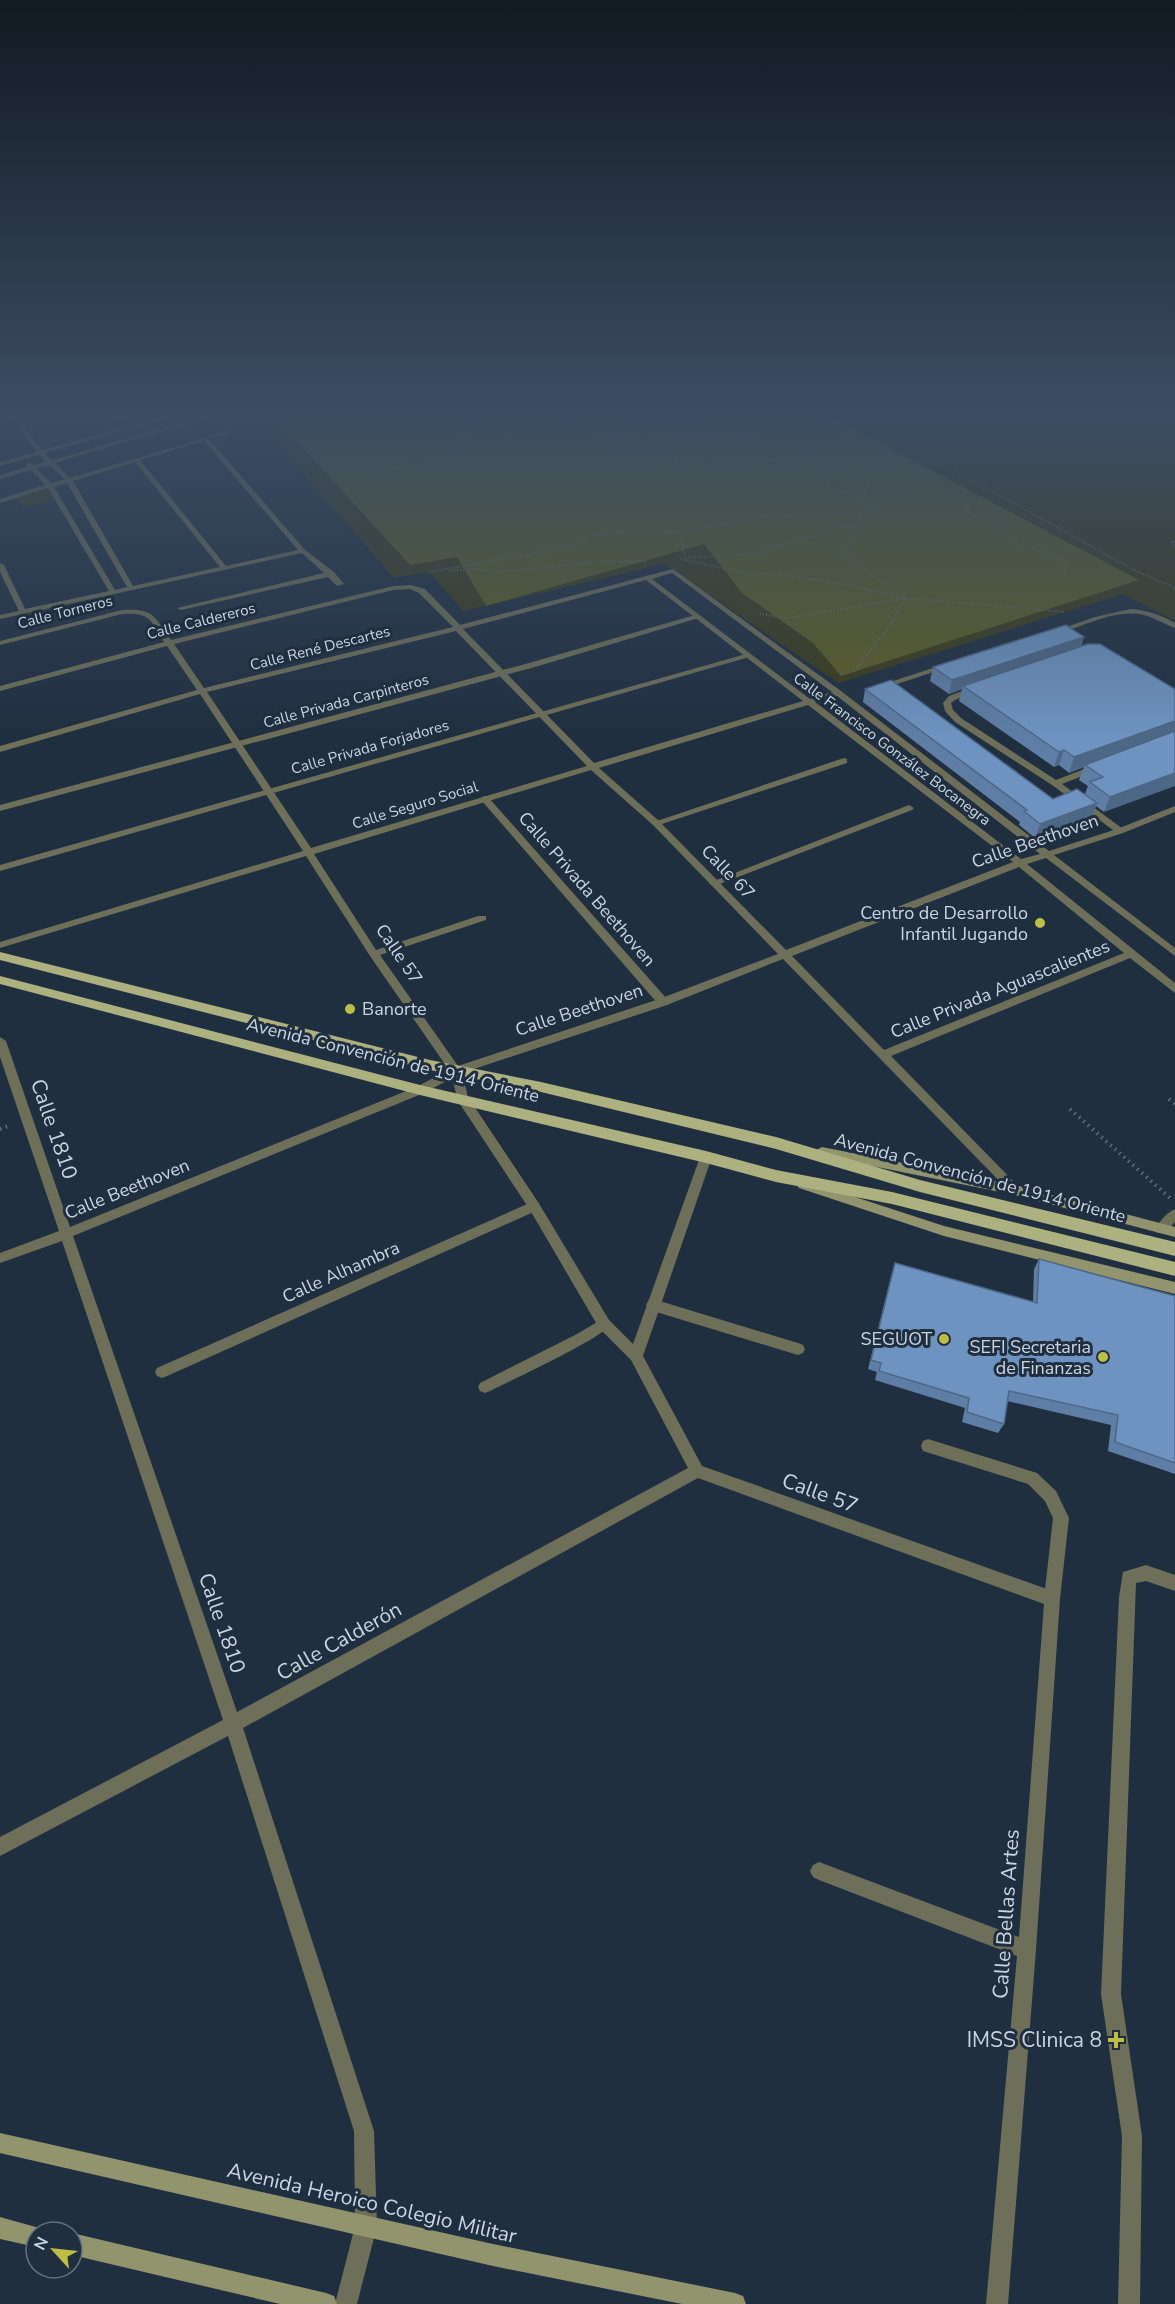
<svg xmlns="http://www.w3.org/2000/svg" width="1175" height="2304" viewBox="0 0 1175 2304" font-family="'Nunito Sans',sans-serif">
  <rect width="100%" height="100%" fill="#202f40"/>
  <g fill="#3b3c1d">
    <polygon points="251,415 1175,415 1175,621 1123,594 839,683 664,564 463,611 429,572 394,578"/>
    <polygon points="48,487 55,500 23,508 17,496"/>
  </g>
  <polygon fill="#5c5e25" points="273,415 827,415 1139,580 841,676 813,643 742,593 704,544 486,606 457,557 410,565"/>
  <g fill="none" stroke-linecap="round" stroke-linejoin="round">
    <g stroke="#616e7d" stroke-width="2" stroke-dasharray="1 2" stroke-linecap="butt">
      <polyline points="557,415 565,418 575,429 598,431 643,442 690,436 741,434 762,443 797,444 806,450 812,466 823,471 829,487 862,500"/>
      <polyline points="622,415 635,419 697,422 726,433"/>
      <polyline points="818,415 838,428 895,452 968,506 968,512 996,526 1020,545 1059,558 1066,563 1065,577"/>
      <polyline points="697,422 695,416 699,415"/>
      <polyline points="613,435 614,427 623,422"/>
      <polyline points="891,435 1134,570 1175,588"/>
      <polyline points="643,442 676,456 680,470"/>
      <polyline points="607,452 649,455 680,471 714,460 744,455 766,461 808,456"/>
      <polyline points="852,464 857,473 868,482 862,500 873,508"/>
      <polyline points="376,475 414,463 442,460 461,445 469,415"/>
      <polyline points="856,527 860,514 874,508 881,499 929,476"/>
      <polyline points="681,532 685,558 757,553 789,542 823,535"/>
      <polyline points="1175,541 1172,542 1175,545"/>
      <polyline points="681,559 748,574 781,574 849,585 903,598"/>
      <polyline points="448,571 476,569 497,572 586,563 647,561"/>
      <polyline points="429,572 544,552 578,543 589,536 630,531 681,532 775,514 823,521 837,527 856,527 854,537 843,554 875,578 895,585 905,598 1065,612"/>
      <polyline points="760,614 787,618 901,599"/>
      <polyline points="891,624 905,598"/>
    </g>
    <polyline stroke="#616e7d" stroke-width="3" stroke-dasharray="1 3" stroke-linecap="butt" points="854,671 892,623"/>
    <g stroke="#616e7d" stroke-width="4" stroke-dasharray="1.5 4.5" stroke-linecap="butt">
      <polyline points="1169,1099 1175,1104"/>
      <polyline points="1070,1109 1170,1198"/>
      <polyline points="0,1129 11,1125"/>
    </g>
    <g fill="#6e6f58" fill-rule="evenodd">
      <polygon points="695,615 702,617 535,667 0,811 0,805 529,663"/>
      <polygon points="746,654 753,656 0,871 0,865"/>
      <polygon points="971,688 978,690 955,700 951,703 953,710 961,718 1056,780 1092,766 1098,766 1098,770 1062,784 1123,829 1123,833 1117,833 1052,785 955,722 945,711 943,703 949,696"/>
      <polygon points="844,758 847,759 847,763 659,825 656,826 651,823"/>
      <polygon points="485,796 488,797 667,999 668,1002 667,1005 659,1005 482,801 482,797"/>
      <polygon points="909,805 914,808 912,810 717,885 711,885 709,883"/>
      <polygon points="534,1201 538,1202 540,1206 538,1210 167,1376 162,1378 157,1376 155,1372 157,1368"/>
      <polygon points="653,1299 798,1343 803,1345 805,1349 803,1353 798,1355 653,1311 648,1309 646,1305 648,1301"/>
      <path d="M604 1318 609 1320 611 1324C603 1338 510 1381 490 1391L485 1393 480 1391 478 1387 480 1383 577 1334Z"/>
      <polygon points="928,1439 1037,1473 1056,1491 1069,1518 1060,1599 1058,1605 1052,1607 1046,1605 1044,1599 1053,1518 1045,1501 1028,1484 923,1451 921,1446 923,1441"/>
      <polygon points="1146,1565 1175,1575 1175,1591 1146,1581 1136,1583 1121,1994 1142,2136 1140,2304 1118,2304 1122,2136 1101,1994 1119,1597 1123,1572"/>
    </g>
    <g fill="#6e6f58" fill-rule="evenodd">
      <path d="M10 415H16L42 450 170 415H178L45 453 52 460 208 415H216L55 463 70 478 238 428V430L209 439 305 550 334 572 344 584 337 586 328 577 181 610 177 608 324 573 302 553 0 619V615L19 611 0 572V563L4 565 25 609 109 591 48 488 0 503V499L45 485 31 470 0 479V475L27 467 26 463H30L33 465 46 462 39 455 0 466V462L37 452ZM204 441 298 550 226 566 140 460ZM135 462 220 567 133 586 73 481ZM49 465 65 479 51 483 36 468ZM67 483 127 587 115 590 54 487Z"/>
      <polygon points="112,415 118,415 123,420 118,421"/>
      <path d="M673 569 841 691 1049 851 1117 829 1175 806V812L1123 833 1054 855 1175 948V956L1046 858 1027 864 1175 983V993L1130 958 891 1056 1019 1187 1021 1190 1019 1193H1011L783 959 667 1005 462 1073 468 1097 538 1202 609 1320 633 1344 700 1157 702 1154H710L712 1157 643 1356 702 1466 1058 1593 1060 1599 1036 1950 1008 2304H986L1017 1956 819 1880 813 1877 810 1871 813 1865 819 1862 1019 1937 1044 1604 698 1478 243 1728 374 2131 377 2226 357 2304H335L355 2226 354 2131 228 1736 0 1856V1837L223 1720 62 1241 0 1263V1253L59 1231 0 1057V1037L6 1041 70 1227 416 1087 449 1070 370 956 306 856 0 948V942L303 851 200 694 0 752V746L197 690 167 646 0 691V686L164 642C150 620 151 612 122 614L0 645V641L122 610C154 608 154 616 171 640L393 586 411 585 425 589 460 625ZM672 573 832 692 810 699 652 579ZM646 580 803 701 594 763 463 629ZM410 589 419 593 453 627 204 688 174 644 393 590ZM456 631 587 766 311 848 207 692ZM837 696 1040 854 1021 859 815 702ZM808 705 1013 862 786 950 659 821 599 768ZM591 770 653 825 778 954 659 999 458 1066 380 955 486 920V916H478L376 950 314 854ZM1019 867 1124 953 884 1050 792 956ZM452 1078 458 1101 530 1210 599 1328 631 1360 688 1468 237 1712 73 1236 424 1093Z"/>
      <path d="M1130 609C1147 610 1161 615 1175 623V628C1165 624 1155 618 1144 615 1115 608 1083 627 1056 634L1052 632 1095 617Z"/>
      <polygon points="945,664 952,666 891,686 884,684"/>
      <path d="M1175 1209V1222L1165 1233H1157L1155 1229C1159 1222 1167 1212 1175 1209Z"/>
    </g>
    <g fill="#92946e" fill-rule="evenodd">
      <polygon points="822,1147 1015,1185 1175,1227 1175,1237 1015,1195 818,1155 816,1152 818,1149"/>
      <polygon points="803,1180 944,1226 1175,1282 1175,1294 944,1236 799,1188 797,1185 799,1182"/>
      <polygon points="0,2133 493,2244 735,2293 743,2296 746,2304 682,2304 493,2266 0,2153"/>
      <polygon points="0,2217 43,2229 45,2232 36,2232 36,2247 0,2239"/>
      <polygon points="72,2233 326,2293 334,2296 337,2304 280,2304 72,2255"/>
    </g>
    <g fill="#adb07f" fill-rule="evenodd">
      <polygon points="0,952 430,1060 541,1082 776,1137 920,1180 1175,1242 1175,1256 920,1192 776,1149 541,1092 430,1070 0,960"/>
      <polygon points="0,976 420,1085 706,1151 776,1170 892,1192 1175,1262 1175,1276 892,1204 776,1182 706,1163 420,1095 0,984"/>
    </g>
  </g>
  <g fill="#5f7ea5">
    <polygon points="1084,637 1081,646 1175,689 1104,812 1096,806 1092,817 1035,838 1019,825 1020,822 863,702 865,689 1053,799 1085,794 1088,786 1079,780 1084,767 1069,773 1059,765 1054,767 959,701 962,689 949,694 930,681 933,667"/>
    <polygon points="1039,1259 1175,1296 1175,1474 1108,1451 1111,1425 1007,1401 1004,1424 998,1433 962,1422 965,1408 875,1380 877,1372 868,1369 892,1273 895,1263 1033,1302 1034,1269"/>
  </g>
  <g fill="#4d6786">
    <polygon points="1084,637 1080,650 963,686 962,689 949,694 952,680"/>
    <polygon points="1175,721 1175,734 1085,765 1084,767 1069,773 1074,757"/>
    <polygon points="1064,750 1059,765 1054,767 1059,752"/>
    <polygon points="1175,773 1175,786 1104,812 1110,797"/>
    <polygon points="1097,803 1092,817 1035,838 1040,824"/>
  </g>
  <g fill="#6e93c0" stroke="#4d6786" stroke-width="1.5">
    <polygon points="1066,625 1084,637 952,680 933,667"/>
    <polygon points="1088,644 1100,644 1175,689 1175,721 1074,757 1064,750 1059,752 963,686"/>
    <polygon points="891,680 1053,799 1077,789 1097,803 1040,824 1024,811 1027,810 865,689"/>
    <polygon points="1175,731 1175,773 1110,797 1090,782 1103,777 1085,765"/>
    <polygon points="1039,1259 1175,1296 1175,1463 1115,1442 1118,1415 1009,1391 1004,1424 967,1412 969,1398 879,1371 881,1363 871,1360 895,1263 1037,1303"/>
  </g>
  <linearGradient id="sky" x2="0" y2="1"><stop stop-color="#121a23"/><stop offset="0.56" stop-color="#3c4d64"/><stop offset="1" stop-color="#3c4d64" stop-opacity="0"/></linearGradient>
  <rect width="1175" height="737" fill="url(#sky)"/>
  <g fill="#bcbf44" stroke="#202f40" stroke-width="2">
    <circle cx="1040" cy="923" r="6"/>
    <circle cx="350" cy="1009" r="6"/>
    <circle cx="944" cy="1339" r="6"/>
    <circle cx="1103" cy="1357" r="6"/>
    <path d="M1113 2031h6v6h6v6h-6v6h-6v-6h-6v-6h6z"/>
  </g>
  <g text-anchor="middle" stroke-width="6" stroke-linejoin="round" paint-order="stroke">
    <g font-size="15" fill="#cbd5e0" stroke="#202f40">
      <text transform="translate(65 612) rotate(-14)" y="5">Calle Torneros</text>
      <text transform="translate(201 621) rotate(-14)" y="5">Calle Caldereros</text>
      <text transform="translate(320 648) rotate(-14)" y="5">Calle René Descartes</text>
      <text transform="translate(346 701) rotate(-15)" y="5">Calle Privada Carpinteros</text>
      <text transform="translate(370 747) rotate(-16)" y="5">Calle Privada Forjadores</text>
      <text transform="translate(892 749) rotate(37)" y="5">Calle Francisco González Bocanegra</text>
      <text transform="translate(415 805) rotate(-17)" y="5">Calle Seguro Social</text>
    </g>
    <g font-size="18" fill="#cbd5e0" stroke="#202f40">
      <text transform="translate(1035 841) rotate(-19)" y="6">Calle Beethoven</text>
      <text transform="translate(728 872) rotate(46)" y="6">Calle 67</text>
      <text transform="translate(587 889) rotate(49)" y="6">Calle Privada Beethoven</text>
      <text transform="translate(399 954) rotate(56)" y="6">Calle 57</text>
      <text transform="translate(1000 989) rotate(-22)" y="6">Calle Privada Aguascalientes</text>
      <text transform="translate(579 1010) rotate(-18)" y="6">Calle Beethoven</text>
      <text transform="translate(393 1060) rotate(14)" y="6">Avenida Convención de 1914 Oriente</text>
      <text transform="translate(980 1178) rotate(15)" y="6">Avenida Convención de 1914 Oriente</text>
      <text transform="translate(127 1189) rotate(-22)" y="6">Calle Beethoven</text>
      <text transform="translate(341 1272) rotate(-24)" y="6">Calle Alhambra</text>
    </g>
    <g font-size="18" fill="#cbd5e0" stroke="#202f40" text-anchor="end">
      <text x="1028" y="919">Centro de Desarrollo<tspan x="1028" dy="21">Infantil Jugando</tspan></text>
      <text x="362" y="1015" text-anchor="start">Banorte</text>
      <text x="932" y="1345">SEGUOT</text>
      <text x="1091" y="1353">SEFI Secretaria<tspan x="1091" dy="21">de Finanzas</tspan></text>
    </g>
    <g font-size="21" fill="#cbd5e0" stroke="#202f40">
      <text transform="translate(54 1129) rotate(71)" y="7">Calle 1810</text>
      <text transform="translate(820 1493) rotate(20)" y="7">Calle 57</text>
      <text transform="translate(222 1623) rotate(71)" y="7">Calle 1810</text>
      <text transform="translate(339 1641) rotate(-29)" y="7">Calle Calderón</text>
      <text transform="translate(1006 1914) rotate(-86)" y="7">Calle Bellas Artes</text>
      <text transform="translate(372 2203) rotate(13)" y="7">Avenida Heroico Colegio Militar</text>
    </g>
    <g font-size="21" fill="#cbd5e0" stroke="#202f40" text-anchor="end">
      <text x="1102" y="2047">IMSS Clinica 8</text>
    </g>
  </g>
  <g transform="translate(54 2250) rotate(297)"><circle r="28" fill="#202f40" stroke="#647180" stroke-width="1.5"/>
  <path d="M0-4.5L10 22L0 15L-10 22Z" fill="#bcbf44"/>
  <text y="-9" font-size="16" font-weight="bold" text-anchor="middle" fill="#cbd5e0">N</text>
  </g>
</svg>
